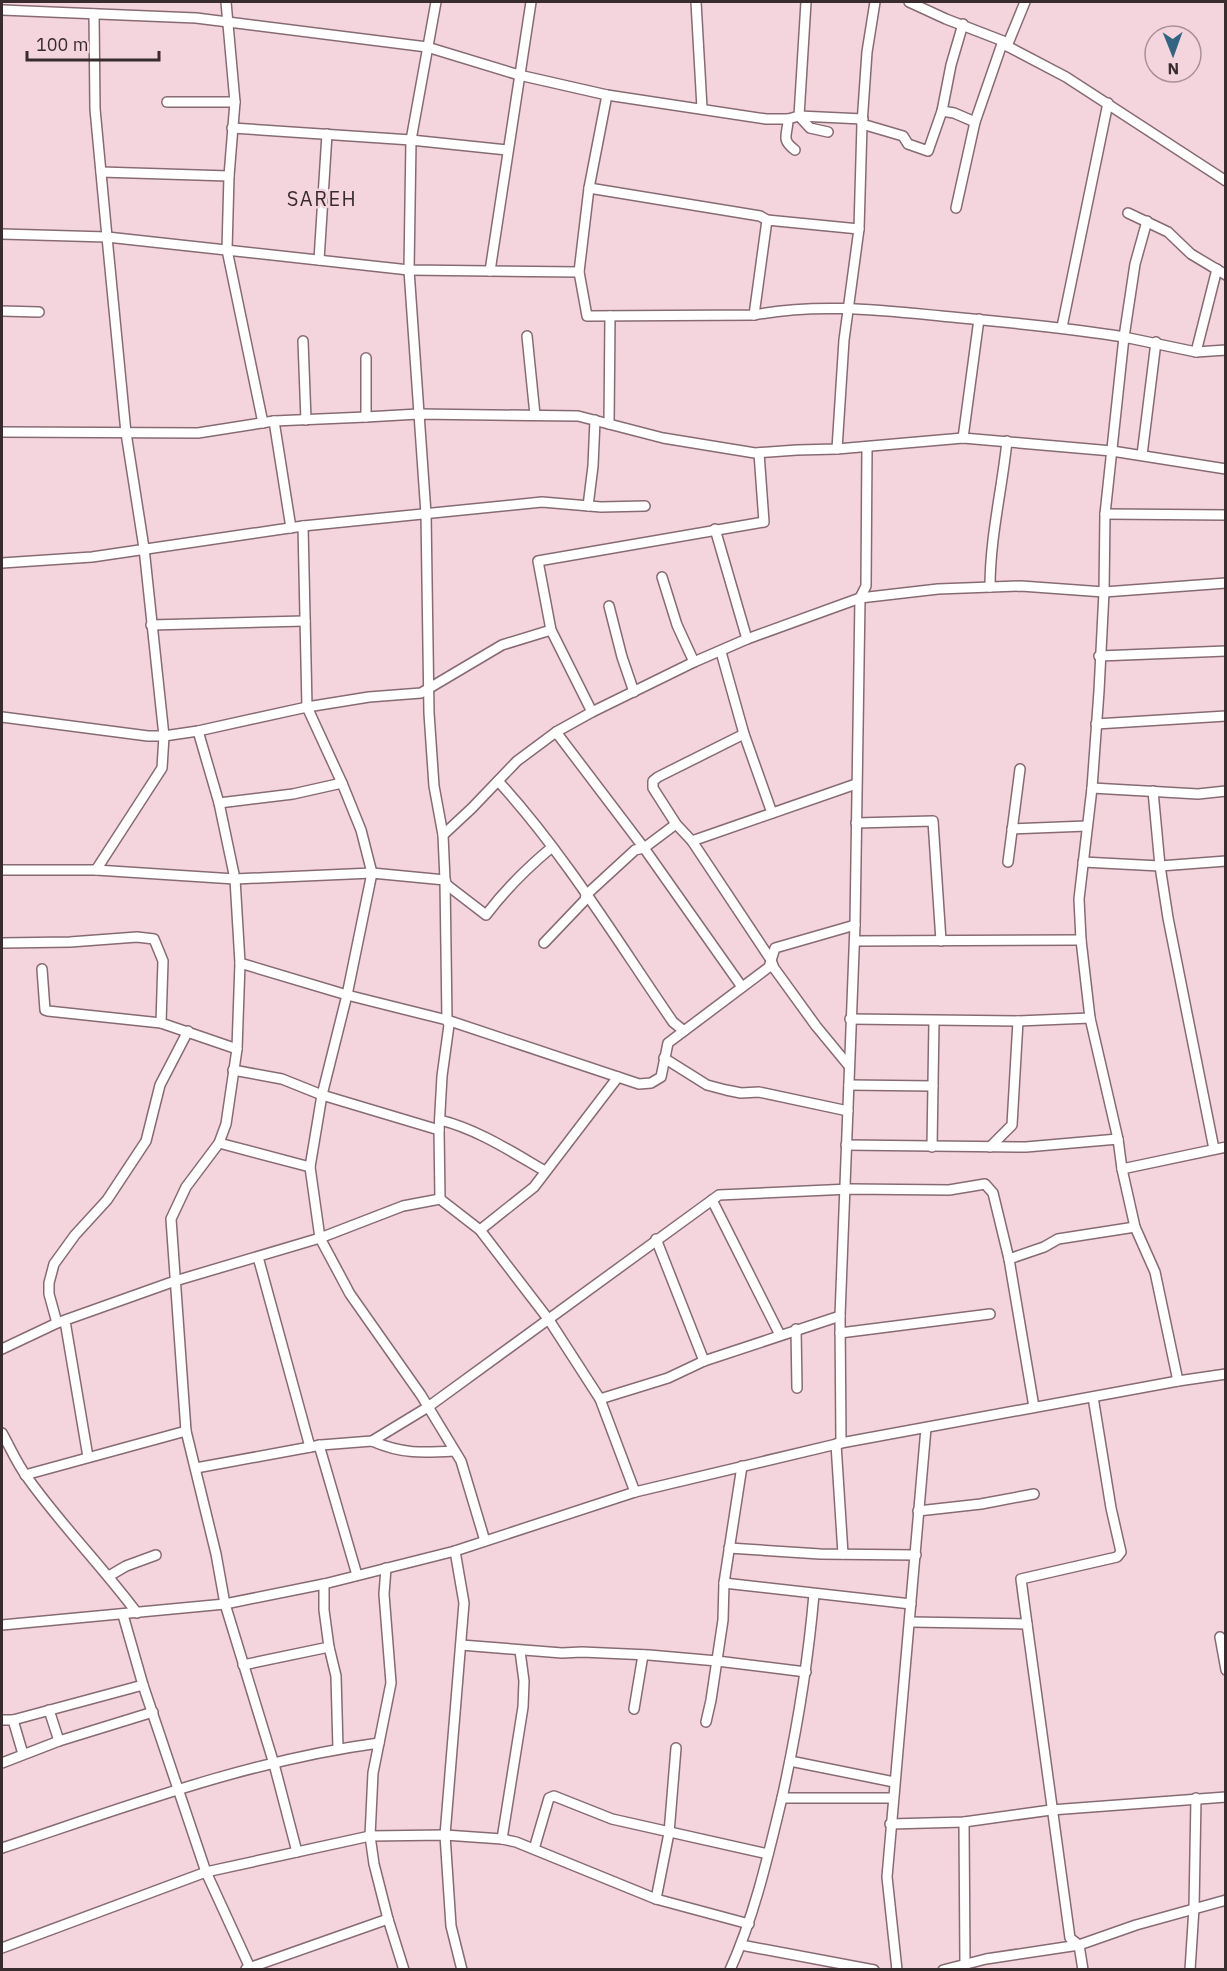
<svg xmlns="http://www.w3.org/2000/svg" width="1227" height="1971" viewBox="0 0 1227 1971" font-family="'IBM Plex Sans',sans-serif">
  <rect width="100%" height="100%" fill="#f5d5dd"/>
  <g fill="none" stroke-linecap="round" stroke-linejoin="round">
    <defs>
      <g id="minor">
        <polyline points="226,2 235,102 229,176 227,250 263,423"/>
        <polyline points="436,2 411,140 409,270 426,514 429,713 434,786 443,835 445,880 447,1020 449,1025 442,1076 439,1130"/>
        <polyline points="696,2 702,108"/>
        <polyline points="806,2 799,116 810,128 828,132"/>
        <polyline points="909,2 946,19 1003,41 1007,46 1066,77 1226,181"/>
        <polyline points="2,10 196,18 427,47 519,75 607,95 766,119 788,119 799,116 863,119"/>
        <polyline points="94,14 95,109 107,237 126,433 144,548 164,736 162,768 96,870"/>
        <polyline points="1007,46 1025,2"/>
        <path d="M607 95 589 188 579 272 587 316 754 315C817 303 879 310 941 316 1003 322 1063 327 1124 337L1135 264 1147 221"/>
        <polyline points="167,102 235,102"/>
        <polyline points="942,111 954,113 975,122"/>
        <path d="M788 119C788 135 780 139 795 150"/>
        <polyline points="862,124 903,136 908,144 928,151 942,111 951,65 963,24"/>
        <polyline points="232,128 411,140 507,150"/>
        <polyline points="101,172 229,176"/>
        <polyline points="589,188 760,216 767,220 859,229"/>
        <polyline points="956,208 975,122 1003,41"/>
        <polyline points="1128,213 1168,232 1191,254 1226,275"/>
        <polyline points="2,234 107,237 409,270 579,272"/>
        <polyline points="319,260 327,134"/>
        <polyline points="490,271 531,2"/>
        <polyline points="2,311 39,312"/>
        <polyline points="754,315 767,220"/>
        <polyline points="1062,327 1108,103"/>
        <polyline points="527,336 535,415"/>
        <polyline points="303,341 306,420"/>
        <polyline points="1196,352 1217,269"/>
        <polyline points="366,358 366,417"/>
        <polyline points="274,421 291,528"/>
        <polyline points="609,424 610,316"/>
        <polyline points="2,432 198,433 274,421 366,417 418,414 578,416 663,438 755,453 797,450 837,449 963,438 1112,451 1226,469"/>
        <polyline points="963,438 979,319"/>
        <polyline points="837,449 844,340 859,229 862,124 867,52 875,2"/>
        <polyline points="1142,455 1156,342"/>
        <polyline points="588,506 593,466 595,420"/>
        <polyline points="1105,514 1226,515"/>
        <polyline points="715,529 747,639"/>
        <polyline points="2,563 92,557 303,526 542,502 601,507 645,506"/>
        <polyline points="662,577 677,625 694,662"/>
        <path d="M990 587C990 537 1002 490 1007 441"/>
        <polyline points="609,606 622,657 634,692"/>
        <polyline points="151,625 305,621"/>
        <polyline points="721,652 744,734 772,813"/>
        <polyline points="1099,656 1226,651"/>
        <polyline points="592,712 551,630 538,561 764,522 759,453"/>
        <polyline points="2,717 148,736 164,736 198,731 307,707 369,697 421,693 502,645 551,630"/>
        <polyline points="1096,724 1226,716"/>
        <polyline points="198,731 219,803 235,879 240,963 237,1049 226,1124 219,1143 186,1187 171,1219 186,1431 216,1554 225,1604 274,1764 297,1852"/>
        <polyline points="556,732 644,848 742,987"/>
        <polyline points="744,734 658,777 653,781 653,788 676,824 692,841 771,960 774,968 816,1026 849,1066"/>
        <path d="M498 781C564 853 618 942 673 1022L684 1031"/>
        <polyline points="1092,788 1198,794 1226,791"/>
        <polyline points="1153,791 1160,866 1168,918 1214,1149"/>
        <polyline points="219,803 293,794 342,783"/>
        <polyline points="856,823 933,821 941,941"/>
        <polyline points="1012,829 1087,826"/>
        <polyline points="443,835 472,808 517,761 556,732 592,712 694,662 747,639 860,598 938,589 1021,586 1104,592 1226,583"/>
        <polyline points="692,841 856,784"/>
        <polyline points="1008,862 1020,769"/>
        <polyline points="1083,862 1160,866 1226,861"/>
        <polyline points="2,870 96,870 235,879 372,873 361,830 342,783 307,707 303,526"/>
        <polyline points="855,941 1081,940"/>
        <polyline points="2,943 70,942 137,937 154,939 163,961 161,1023"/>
        <polyline points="544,943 585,900 586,895 635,850 644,848 676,824"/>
        <polyline points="240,963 347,995 447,1020 639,1084 651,1083 661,1077 668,1043 769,967 775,948 855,925"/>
        <polyline points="42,969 45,1010 48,1011 161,1023 237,1049"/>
        <polyline points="850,1019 1018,1021 1090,1018"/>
        <polyline points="664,1058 707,1085 726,1090 741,1093 759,1092 848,1111"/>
        <polyline points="233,1070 282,1079 322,1095 439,1130 440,1199"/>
        <polyline points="849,1085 933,1086"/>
        <path d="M440 1120C477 1129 512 1152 545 1171"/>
        <polyline points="219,1143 310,1167"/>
        <polyline points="846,1145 1026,1147 1118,1139"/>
        <polyline points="932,1147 934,1021"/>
        <polyline points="990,1147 1012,1125 1018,1021"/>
        <polyline points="1122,1169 1226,1147"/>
        <polyline points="712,1200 780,1335"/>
        <polyline points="480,1230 534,1187 618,1077"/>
        <polyline points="656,1239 704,1361"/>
        <polyline points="258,1257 310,1447"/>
        <polyline points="1009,1259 1044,1247 1058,1239 1135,1227"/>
        <polyline points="65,1321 88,1457"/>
        <polyline points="57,1323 49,1294 49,1283 54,1264 75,1235 107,1200 146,1141 160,1085 188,1031"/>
        <polyline points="796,1329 797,1388"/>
        <polyline points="840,1333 990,1314"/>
        <polyline points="2,1349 57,1323 175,1281 320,1238 403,1206 440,1199 480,1230 549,1320 600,1399 635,1492"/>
        <polyline points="1178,1381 1155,1272 1135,1227 1122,1169 1118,1139 1090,1018 1081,940 1079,899 1092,788 1099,691 1104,592 1105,514 1124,337 1196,352 1226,350"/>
        <polyline points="600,1399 668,1378 704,1361 840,1316"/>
        <path d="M2 1433C10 1447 17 1464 27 1477 61 1525 102 1566 137 1613"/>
        <path d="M372 1441C402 1454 422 1453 454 1451"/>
        <polyline points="841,1443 840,1316 855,925 860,598 866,586 867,447"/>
        <polyline points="836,1444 843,1554"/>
        <polyline points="319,1445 357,1575"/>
        <polyline points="196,1468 321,1445 372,1441 428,1407 719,1195 850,1189 949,1190 985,1184 993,1193 1009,1259 1034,1407"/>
        <polyline points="25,1475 186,1431"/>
        <polyline points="918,1511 981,1504 1034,1494"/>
        <path d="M485 1541 461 1461 421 1395 350 1294 320 1238 310 1167 322 1095 347 995 372 873 445 880 447 885 486 915C505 890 527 868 551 848"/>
        <polyline points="729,1548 820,1554 916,1555"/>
        <polyline points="455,1551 464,1603 445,1835 451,1926 462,1970"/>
        <polyline points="386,1568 384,1594 391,1683 373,1773 370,1836 374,1864 388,1919 404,1970"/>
        <polyline points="109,1576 126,1566 156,1555"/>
        <polyline points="724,1583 911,1604"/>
        <polyline points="123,1615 143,1685 206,1872 251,1970"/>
        <polyline points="910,1622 1027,1624 1070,1938 1079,1945 1083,1970"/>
        <polyline points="1027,1624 1021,1579 1117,1557 1121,1552 1111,1508 1093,1397"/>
        <polyline points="2,1625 225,1604 324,1584 455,1551 635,1492 841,1443 1178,1381 1226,1374"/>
        <polyline points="1220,1637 1226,1670"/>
        <polyline points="461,1645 562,1653 582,1652 649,1655 717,1661 806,1672"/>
        <polyline points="329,1647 336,1676 338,1749"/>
        <polyline points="243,1665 329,1647 324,1610 324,1584"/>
        <polyline points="634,1709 643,1655"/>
        <polyline points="49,1710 59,1741"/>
        <polyline points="2,1720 13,1720 143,1685"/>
        <polyline points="13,1720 23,1754"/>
        <polyline points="706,1722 711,1700 723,1620 724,1583 742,1466"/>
        <polyline points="790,1761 894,1782"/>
        <polyline points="2,1763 59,1741 153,1712"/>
        <path d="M782 1798C797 1730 808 1663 814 1594"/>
        <polyline points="964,1822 965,1964"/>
        <polyline points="890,1824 964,1822 1051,1810 1226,1797"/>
        <polyline points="502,1839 523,1707 524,1681 520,1651"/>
        <path d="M2 1848C125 1807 250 1760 379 1743"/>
        <polyline points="534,1849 549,1798 554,1796 612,1819 768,1854"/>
        <polyline points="656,1899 669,1833 676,1748"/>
        <polyline points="741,1945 874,1970"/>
        <polyline points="2,1948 206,1872 370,1836 445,1835 502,1839 516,1842 656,1899 749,1924"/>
        <polyline points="246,1969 388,1919"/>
        <path d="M730 1970C755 1914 768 1856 782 1798H892"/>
        <polyline points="897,1970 887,1877 926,1428"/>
        <polyline points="943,1970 986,1959 1079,1945 1136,1925 1226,1900"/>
        <polyline points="1190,1970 1194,1908 1196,1798"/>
      </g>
    </defs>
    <use href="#minor" stroke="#876b73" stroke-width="12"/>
    <use href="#minor" stroke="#fff" stroke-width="9"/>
  </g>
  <g text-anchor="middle" stroke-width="5" stroke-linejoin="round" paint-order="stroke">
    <g font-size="20" letter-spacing="1.5" fill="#382c2f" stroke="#f5d5dd">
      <text x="322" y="206">SAREH</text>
    </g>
  </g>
  <rect width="1227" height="1971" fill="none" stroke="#382c2f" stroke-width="6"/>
  <g transform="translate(1173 54) rotate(179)"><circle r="28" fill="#f5d5dd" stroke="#a99197" stroke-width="1.5"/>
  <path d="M0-4.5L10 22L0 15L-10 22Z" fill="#336582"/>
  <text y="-9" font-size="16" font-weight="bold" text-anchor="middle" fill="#382c2f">N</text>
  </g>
  <path d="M27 51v9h132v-9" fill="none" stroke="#382c2f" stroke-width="3"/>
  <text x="36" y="51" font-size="18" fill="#382c2f" stroke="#f5d5dd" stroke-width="4.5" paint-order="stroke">100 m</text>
</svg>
